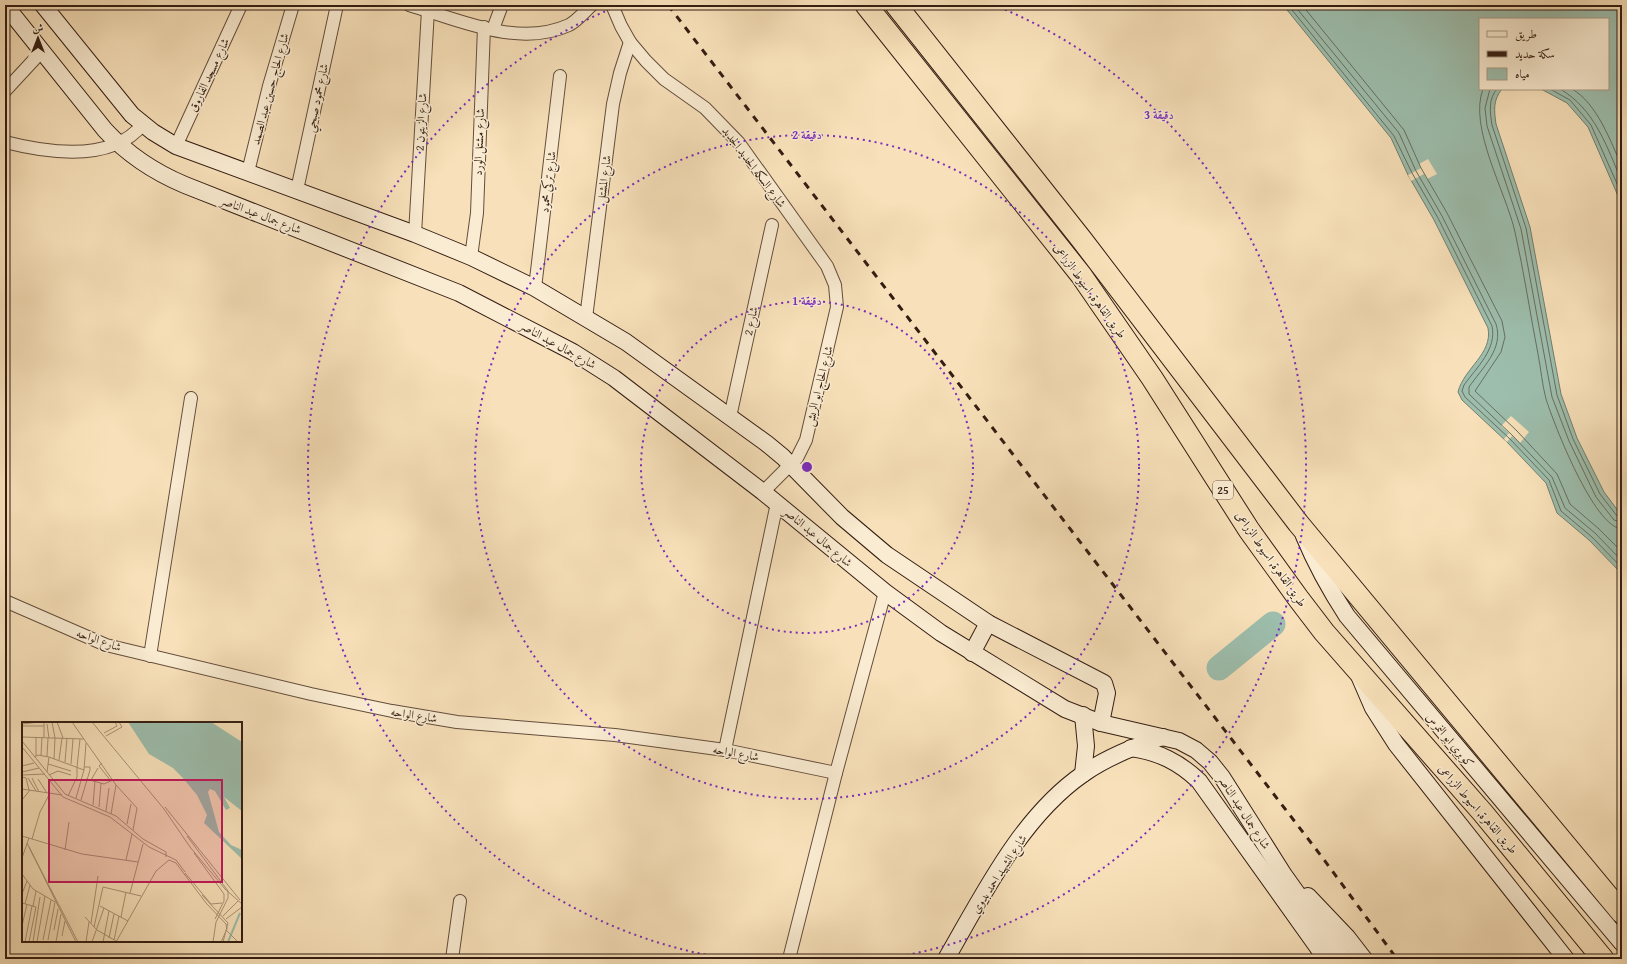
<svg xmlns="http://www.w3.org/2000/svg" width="1627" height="964" viewBox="0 0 1627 964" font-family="'Gentium Book Plus',Amiri,serif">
  <rect width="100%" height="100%" fill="#f8e1ba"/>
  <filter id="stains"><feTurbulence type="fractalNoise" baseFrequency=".005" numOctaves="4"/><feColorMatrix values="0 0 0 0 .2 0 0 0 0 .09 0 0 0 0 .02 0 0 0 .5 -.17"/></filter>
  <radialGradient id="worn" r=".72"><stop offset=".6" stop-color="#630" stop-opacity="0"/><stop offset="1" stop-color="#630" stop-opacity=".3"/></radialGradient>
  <path fill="#9dbead" stroke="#737e6f" d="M1283 5H1622V205L1588 127 1567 103 1541 89H1608V19H1480V89H1502C1493 100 1494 110 1496 124L1530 227 1561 394 1577 438 1604 492 1622 516V574L1589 540 1557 513 1546 483 1507 442 1462 400 1458 392C1464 368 1493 354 1488 328L1434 220 1408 175 1391 138Z"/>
  <g fill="#f8e1ba">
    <polygon points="1428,159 1437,174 1427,179 1424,174 1411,181 1408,175 1421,168 1419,164"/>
    <polygon points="1511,416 1529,432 1520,443 1512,436 1507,442 1504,439 1509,433 1501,426"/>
  </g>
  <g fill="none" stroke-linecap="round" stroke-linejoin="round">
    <g stroke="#686e60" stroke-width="1">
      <path d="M1288 5 1394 136 1412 173 1438 218 1492 326C1497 349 1477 367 1464 385L1462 391 1465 397 1510 439 1549 480 1561 511 1592 537 1622 568"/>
      <path d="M1294 5 1399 133 1416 171 1442 216 1496 324C1504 349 1482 368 1469 387V394L1513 436 1552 477 1565 508 1595 533 1622 561"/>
      <polyline points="1302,5 1404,130 1421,168 1447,213 1502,321 1505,337 1501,352 1475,391 1517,431 1557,474 1570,504 1599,529 1622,552"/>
      <path d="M1483 89C1468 127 1506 192 1515 232 1524 272 1530 313 1538 354 1541 369 1542 384 1546 399 1554 424 1594 528 1622 529"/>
      <polyline points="1490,89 1485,108 1487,126 1521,229 1552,397 1569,441 1596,497 1614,520 1622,523"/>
      <path d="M1497 89C1488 99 1490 112 1492 125L1526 228 1557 395 1573 439 1600 494 1617 516 1622 518"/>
      <polyline points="1550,89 1570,100 1591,125 1622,195"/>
      <path d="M1560 89C1595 109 1607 147 1622 182"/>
      <path d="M1572 89C1597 103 1611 142 1622 167"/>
    </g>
    <polyline stroke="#9dbead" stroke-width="25" points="1219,668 1273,624"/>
    <defs>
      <g id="street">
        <path d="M409 5C459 20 519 48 569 25 577 21 585 11 592 5"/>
        <polyline points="612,5 621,26 630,42 646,61 664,79 705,108 739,143 827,266 835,285 837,307 806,440 797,458 763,492"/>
        <polyline points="493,29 502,5"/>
        <polyline points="5,91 43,50"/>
        <path d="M5 142C48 153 112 163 143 124"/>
        <polyline points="176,146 241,5"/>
        <polyline points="248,172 269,86 293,5"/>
        <polyline points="297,190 337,5"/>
        <polyline points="415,234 428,10"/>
        <polyline points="471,257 477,213 484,27"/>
        <polyline points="535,288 560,76"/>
        <polyline points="586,318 613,104 620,73 630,42"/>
        <polyline points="730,417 772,225"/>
        <polyline points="5,601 106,645 311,694 392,711 457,722 615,735 725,750 836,773"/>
        <polyline points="150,656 191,398"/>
        <polyline points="725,750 777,503"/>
        <polyline points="452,959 460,901"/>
        <polyline points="789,959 836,773 885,592"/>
      </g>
      <g id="secondary">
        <path d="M5 5 105 130C128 155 154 172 185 185L459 293 573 352 614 378 763 492 885 592 941 633 1065 709 1101 723 1179 741 1196 750 1210 762 1222 777 1284 875 1344 959"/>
        <polyline points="43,5 132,115 153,132 176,146 415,234 471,257 535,288 626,342 766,443 783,457 842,517 887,555 988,623 1104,683 1107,693 1101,723"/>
        <path d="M1304 536C1316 565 1330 590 1347 616L1622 943"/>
        <polyline points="972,653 988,623"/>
        <polyline points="1360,678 1373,708 1396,744 1566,959"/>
        <polyline points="1083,715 1086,746 1083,774"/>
        <path d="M1131 748C1159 752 1179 762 1199 781L1326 959"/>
        <polyline points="1308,896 1347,937 1364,959"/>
        <path d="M946 959C983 895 1021 817 1083 774 1107 757 1135 746 1163 737"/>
      </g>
      <g id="highway">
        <polyline points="866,5 1081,275 1152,378 1249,530 1298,598 1324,632 1483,813 1603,959"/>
        <polyline points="896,5 1082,240 1298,523 1622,913"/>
      </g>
    </defs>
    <use href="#street" stroke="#644e3c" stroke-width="14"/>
    <use href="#secondary" stroke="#331d12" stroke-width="18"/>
    <use href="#highway" stroke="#331d12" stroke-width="23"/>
    <use href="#street" stroke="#faecd2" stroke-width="12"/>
    <use href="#secondary" stroke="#faecd2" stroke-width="16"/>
    <use href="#highway" stroke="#f8e1ba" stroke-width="21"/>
    <polyline stroke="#331d12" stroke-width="3" stroke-dasharray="7 7" stroke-linecap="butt" points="668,5 1322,857 1397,959"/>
  </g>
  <g fill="none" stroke="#7b2cbf" stroke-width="2" stroke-dasharray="2 4">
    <circle cx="807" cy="467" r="166"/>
    <circle cx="807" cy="467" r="332"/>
    <path d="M729 959A498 498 0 0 1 620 5M994 5A498 498 0 0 1 885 959"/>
  </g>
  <g text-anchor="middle" stroke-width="3" stroke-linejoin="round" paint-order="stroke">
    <rect fill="#faecd2" stroke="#6f5b4c" stroke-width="1" x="1213" y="481" width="20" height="18" rx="3"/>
    <g font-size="11" font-weight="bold" fill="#331d12">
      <text x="1223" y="494">25</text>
    </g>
    <g font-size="12" fill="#331d12" stroke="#faecd2">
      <text transform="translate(209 75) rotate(-65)" y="4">شارع مسجد الفاروق</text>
      <text transform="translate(270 89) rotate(-75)" y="4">شارع الحاج حسين عبد الصمد</text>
      <text transform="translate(317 98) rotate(-78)" y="4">شارع محمود صبحي</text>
      <text transform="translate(421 122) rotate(-87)" y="4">شارع الزيتون 2</text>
      <text transform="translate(479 142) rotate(-88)" y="4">شارع مشتل الورد</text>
      <text transform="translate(754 167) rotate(53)" y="4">شارع السكه الحديد الجديد</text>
      <text transform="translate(604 179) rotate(-83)" y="4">شارع المشتل</text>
      <text transform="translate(548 182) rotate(-83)" y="4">شارع تركي محمود</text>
      <text transform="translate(261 215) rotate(21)" y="4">شارع جمال عبد الناصر</text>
      <text transform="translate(1090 291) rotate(54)" y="4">طريق القاهرة, اسيوط الزراعى</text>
      <text transform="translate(751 321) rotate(-78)" y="4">شارع 2</text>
      <text transform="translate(558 345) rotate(29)" y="4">شارع جمال عبد الناصر</text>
      <text transform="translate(819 386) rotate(-76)" y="4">شارع الحاج ابو الريش</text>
      <text transform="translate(818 537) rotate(40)" y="4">شارع جمال عبد الناصر</text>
      <text transform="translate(1271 559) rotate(55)" y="4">طريق القاهرة, اسيوط الزراعى</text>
      <text transform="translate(99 640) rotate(19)" y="4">شارع الواحه</text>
      <text transform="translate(414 715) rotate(9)" y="4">شارع الواحه</text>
      <text transform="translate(1450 740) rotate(50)" y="4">كوبري ابو النمرس</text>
      <text transform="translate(736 753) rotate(10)" y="4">شارع الواحه</text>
      <text transform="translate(1478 809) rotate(49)" y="4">طريق القاهرة, اسيوط الزراعى</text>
      <text transform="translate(1244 812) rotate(57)" y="4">شارع جمال عبد الناصر</text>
      <text transform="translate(999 874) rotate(-57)" y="4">شارع الشهيد احمد بدوي</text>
    </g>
  </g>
  <g transform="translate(22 722)">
    <rect width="220" height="220" fill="#f8e1ba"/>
    <path d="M106 0H189L220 20V89L202 75 208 86 204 88 193 69 188 67 186 70 197 110 209 123 220 128V137L182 101 185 93 175 73 160 55 151 46 127 32Z" fill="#9dbead"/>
    <path fill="none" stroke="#9dbead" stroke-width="2" d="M206 220 218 191"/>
    <path fill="none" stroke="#a99377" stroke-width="1" d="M22 0V15M30 0 33 16 32 37M35 0 41 16M50 0 94 63 115 86 111 108M70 0 142 87 168 125 203 167 220 182M0 2 17 0M25 2 27 16M0 4H22M82 11 95 4 93 0M84 14 100 5 97 0M0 15 62 17M0 19 43 72 94 94 121 117 144 130V135M0 25 41 75 88 95 127 125 154 138 163 150M19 33 20 15M14 34V15M25 34 26 16M13 35 16 33 27 35 62 48M37 38 40 16M43 40 45 16M80 41 77 44 89 59M26 42 49 49M49 42 51 17M0 44 12 41M55 45 58 17M0 50 17 46M25 50 27 35M0 53 23 52M27 53 36 49 49 53M0 55 4 56 7 68M6 56 14 69M10 56 17 70M16 57 25 71M64 57 82 62 91 58M69 58 76 46M0 67 40 73M46 74 55 55V45M54 76 62 48 64 21M0 78 8 68M59 78 68 48V45H62M71 83 73 59M77 85 79 61M143 85 218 178M84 89 87 66M89 92 94 63M105 102 109 82M0 114 60 132 116 140M165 114 206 169V176L194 200 191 220M10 117 18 90 27 73M5 121 54 220M7 125 56 220M43 128 47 100M172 131 202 172V179L193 197M0 136 7 116M104 138 110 112M147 138 154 141 184 181 204 202 205 207 199 220M163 151 189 182 200 181M0 152 11 167 33 180 26 218M108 171 121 122M0 172 5 159M180 173 206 201 201 220M0 181 14 185M3 182 8 163M11 184 14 169M78 184 106 199M201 194 216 179M63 195 75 208 94 219M99 195 104 170M204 197 220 185M69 201 76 154M0 204 5 182M72 205 81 165 119 174M32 208 36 187M205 209 216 220M40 214 43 199M87 216 92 192M21 218 29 178M92 218 97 194M3 220 10 184M7 220 14 185M11 220 18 175M15 220 23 174M34 220 39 192M64 220 67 200M70 220 82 186M81 220 87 189M94 220 134 149 147 138"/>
    <path fill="#c2185b" fill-opacity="0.15" stroke="#c2185b" stroke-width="2" d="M27 58H200V160H27Z"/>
    <rect width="220" height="220" fill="none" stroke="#331d12" stroke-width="2"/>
  </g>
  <circle cx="807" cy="467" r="6" fill="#7b2cbf" stroke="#faecd2" stroke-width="2"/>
  <g font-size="12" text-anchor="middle" font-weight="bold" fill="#7b2cbf" stroke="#faecd2" stroke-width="3" stroke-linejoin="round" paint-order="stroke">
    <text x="1159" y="119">3 دقيقة</text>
    <text x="807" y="139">2 دقيقة</text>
    <text x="807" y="305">1 دقيقة</text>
  </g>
  <rect width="1627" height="964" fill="none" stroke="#f8e1ba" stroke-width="20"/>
  <rect x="6" y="6" width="1615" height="952" fill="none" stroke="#331d12" stroke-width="2"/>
  <rect x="10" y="10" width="1607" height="944" fill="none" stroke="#331d12"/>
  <rect x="1479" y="18" width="130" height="72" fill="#faecd2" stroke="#aa9985"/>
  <rect x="1487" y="31" width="20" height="6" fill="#faecd2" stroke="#aa9985"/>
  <text x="1515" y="38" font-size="12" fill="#331d12">طريق</text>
  <rect x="1487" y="51" width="20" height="6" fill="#331d12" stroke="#aa9985"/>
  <text x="1515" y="58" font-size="12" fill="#331d12">سكة حديد</text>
  <rect x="1487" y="68" width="20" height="12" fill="#9dbead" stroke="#aa9985"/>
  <text x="1515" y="78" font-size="12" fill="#331d12">مياه</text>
  <g transform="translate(38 38)" stroke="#faecd2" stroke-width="3" paint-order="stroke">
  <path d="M0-3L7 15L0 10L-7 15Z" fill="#331d12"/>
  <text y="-6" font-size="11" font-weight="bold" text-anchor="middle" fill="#331d12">ش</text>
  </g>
  <rect width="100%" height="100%" filter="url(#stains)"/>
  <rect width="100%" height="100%" fill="url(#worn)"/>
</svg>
